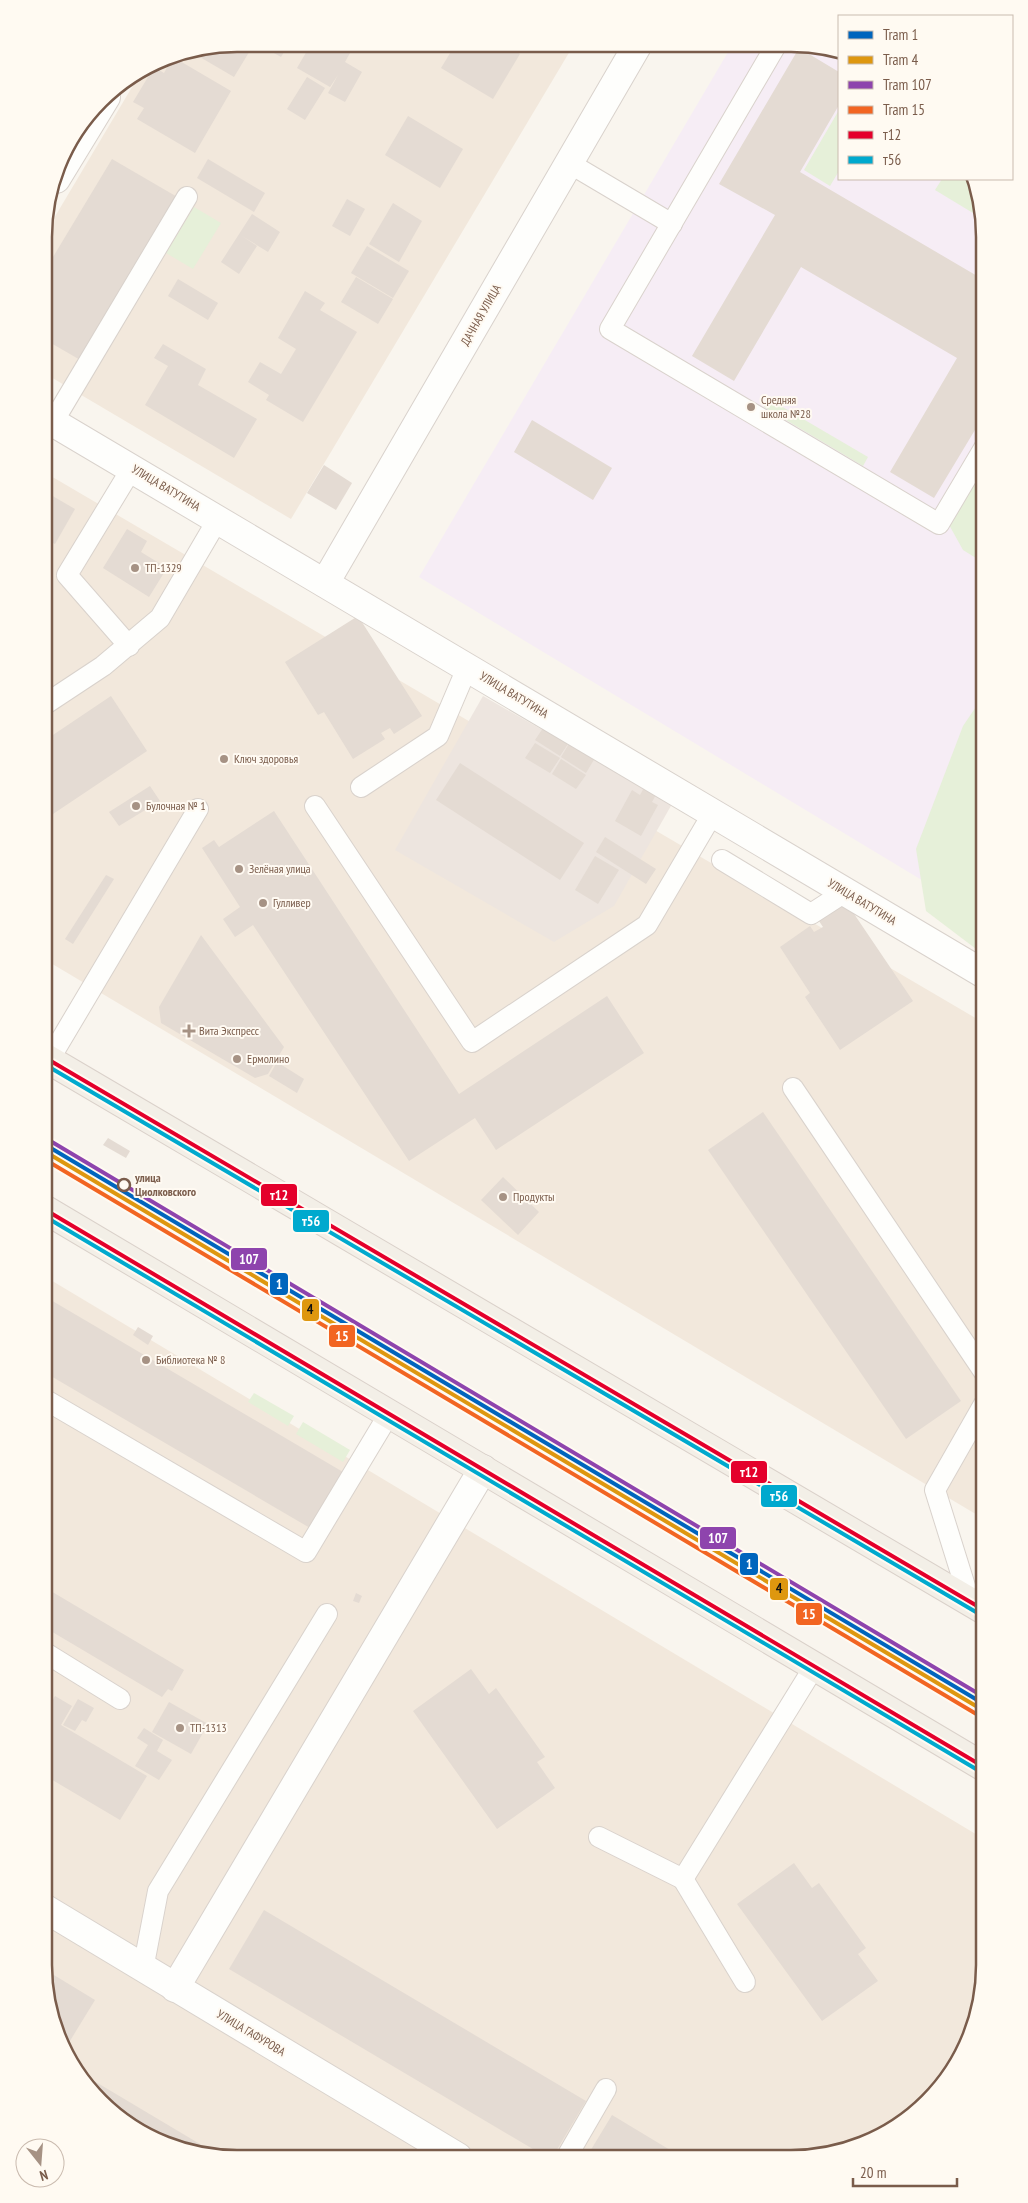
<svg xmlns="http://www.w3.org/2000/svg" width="1028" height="2203" viewBox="0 0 1028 2203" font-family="'PT Sans Narrow',sans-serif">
  <rect width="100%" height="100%" fill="#f9f5ee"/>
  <g fill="#f2e8dc">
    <polygon points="237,44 573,46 291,519 44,373 44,235 141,72 163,58"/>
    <polygon points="44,472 984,1023 984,1519 44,959"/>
    <polygon points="44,1276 984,1839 984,1979 970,2040 936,2093 898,2127 841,2153 791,2159 200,2156 151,2139 109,2111 76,2073 50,2016 44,1966"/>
  </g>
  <polygon fill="#ede5df" points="483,696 672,804 614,906 554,942 395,850"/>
  <polygon fill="#f6edf5" points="731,47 828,47 839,51 839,179 974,179 978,187 984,237 984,803 935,888 419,577"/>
  <g fill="#e6f0d9">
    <polygon points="839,110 839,171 830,186 804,170"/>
    <polygon points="942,179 974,179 980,201 973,213 935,190"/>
    <polygon points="194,207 221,223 193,269 166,253"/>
    <polygon points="769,399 868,457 863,466 764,407"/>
    <polygon points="984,437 984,563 963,550 948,523 976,445"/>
    <polygon points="984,695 984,955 926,911 916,849 963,726"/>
    <polygon points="254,1393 294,1416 288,1426 248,1402"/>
    <polygon points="303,1422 350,1450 343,1462 296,1434"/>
  </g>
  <g fill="#e4dbd3">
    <polygon points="237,44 254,44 234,77 193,53"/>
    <polygon points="258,44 289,44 281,57"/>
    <polygon points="311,44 355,44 345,62 362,72 345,102 328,93 338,75 330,87 297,68"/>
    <polygon points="455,45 506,45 520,54 493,99 441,68"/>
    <polygon points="799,48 839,72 839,105 800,172 984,280 984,415 934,498 890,472 957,358 801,267 734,381 692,356 775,215 719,184"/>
    <polygon points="173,57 231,91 195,153 137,119 144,108 133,102 154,67 164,73"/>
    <polygon points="307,77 325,88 305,120 287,109"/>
    <polygon points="408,116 463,149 440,188 385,155"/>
    <polygon points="112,159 179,198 82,361 44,339 44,272"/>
    <polygon points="208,159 265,193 254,212 197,178"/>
    <polygon points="347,199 365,209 350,236 332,226"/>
    <polygon points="393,203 422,221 399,262 369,244"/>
    <polygon points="252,214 280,232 268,252 242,236 257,246 239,274 221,262"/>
    <polygon points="367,246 409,271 393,298 351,273"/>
    <polygon points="356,277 393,299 378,324 341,302"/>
    <polygon points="178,279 218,303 208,320 168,296"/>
    <polygon points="305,291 325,303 320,310 357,332 303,422 266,400 269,395 248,382 260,362 281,374 296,349 278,338"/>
    <polygon points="163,344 206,369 198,385 257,419 234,458 145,405 168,366 154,358"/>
    <polygon points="532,420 612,468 593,500 514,452"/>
    <polygon points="324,465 352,483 336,510 307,493"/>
    <polygon points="44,491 75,509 55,544 44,538"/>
    <polygon points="127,529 147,541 141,552 167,568 149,597 103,568"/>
    <polygon points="358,616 422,716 394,734 390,728 381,733 385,739 353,759 324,712 318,715 285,662"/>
    <polygon points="111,696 147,751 44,820 44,741"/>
    <polygon points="545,725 570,741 560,756 535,740"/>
    <polygon points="570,742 595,758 586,773 561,757"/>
    <polygon points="535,743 560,758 550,773 525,758"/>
    <polygon points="561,759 586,775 576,789 552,774"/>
    <polygon points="460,763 584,843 560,880 436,800"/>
    <polygon points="646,784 658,791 652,802 658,805 641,836 615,821 632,790 640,795"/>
    <polygon points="150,786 160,801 119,826 109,812"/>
    <polygon points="274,811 459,1094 607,996 644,1053 496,1150 475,1118 409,1161 253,925 235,937 223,919 240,907 202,848 214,840 219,847"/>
    <polygon points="605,837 656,869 646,884 596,852"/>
    <polygon points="595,856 619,870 598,904 575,890"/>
    <polygon points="106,875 114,879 73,944 65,939"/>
    <polygon points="846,902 913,1001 840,1050 805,997 810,993 780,947 810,926 814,932 823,927 819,921"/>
    <polygon points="201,935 284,1047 268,1074 255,1078 161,1023 159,1007"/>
    <polygon points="277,1062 304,1079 297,1093 269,1076"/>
    <polygon points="763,1112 961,1401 906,1439 708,1150"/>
    <polygon points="108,1138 130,1151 126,1158 103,1145"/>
    <polygon points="503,1177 539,1212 518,1235 481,1200"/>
    <polygon points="44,1296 343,1472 310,1528 44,1372"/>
    <polygon points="138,1327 153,1336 148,1345 133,1335"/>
    <polygon points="984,1468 984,1485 977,1480"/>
    <polygon points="44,1587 184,1670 172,1691 168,1689 162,1697 44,1627"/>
    <polygon points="356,1593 362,1596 359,1603 353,1601"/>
    <polygon points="471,1669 489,1694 496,1688 545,1757 537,1762 555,1788 497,1829 413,1711"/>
    <polygon points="55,1696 72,1706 61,1725 147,1776 120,1820 44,1775 44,1715"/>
    <polygon points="78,1699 94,1708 86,1722 82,1720 75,1731 63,1725"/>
    <polygon points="169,1702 208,1724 191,1754 152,1732"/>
    <polygon points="144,1728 163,1740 157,1751 172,1760 159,1780 135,1766 148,1745 137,1738"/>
    <polygon points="794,1863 812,1888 819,1883 866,1948 858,1954 878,1981 822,2021 737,1904"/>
    <polygon points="264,1910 586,2101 552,2158 548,2158 229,1969"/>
    <polygon points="44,1969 95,2000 65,2049 50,2016"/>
    <polygon points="74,2069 220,2156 200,2156 151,2139 109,2111"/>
    <polygon points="612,2115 685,2159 586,2158"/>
  </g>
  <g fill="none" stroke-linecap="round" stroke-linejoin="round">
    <defs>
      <g id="service">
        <polyline points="775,47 610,329 939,524 984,448"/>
        <polyline points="569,163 672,224"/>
        <polyline points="53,422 187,197"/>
        <polyline points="129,646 67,575 132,468"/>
        <polyline points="44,705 103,666 160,618 218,519"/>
        <polyline points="361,787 438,736 467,668"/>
        <polyline points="315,806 472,1042 647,925 713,813"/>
        <polyline points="722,860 811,914 845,892"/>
        <polyline points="49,1060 198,809"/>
        <polyline points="793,1088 984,1372"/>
        <polyline points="44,1399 306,1552 389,1414"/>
        <polyline points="970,1602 935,1490 984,1404"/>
        <polyline points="44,1652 120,1699"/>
        <polyline points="599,1837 683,1879 814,1667"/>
        <polyline points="683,1879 745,1982"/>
        <polyline points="143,1969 158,1891 327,1614"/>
        <polyline points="566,2158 606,2089"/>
      </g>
      <g id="minor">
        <polyline points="56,179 106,97"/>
        <polyline points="44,417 984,974"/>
        <polyline points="325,583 637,46"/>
        <polyline points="44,1908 458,2157"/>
        <polyline points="175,1988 483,1469"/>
      </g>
      <g id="primary">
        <polyline points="44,1057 984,1610"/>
        <polyline points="44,1209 984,1767"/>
      </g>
    </defs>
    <use href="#service" stroke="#d9d2cc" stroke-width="22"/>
    <use href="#minor" stroke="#d9d2cc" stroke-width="30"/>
    <use href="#primary" stroke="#dad1ca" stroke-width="30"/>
    <use href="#service" stroke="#fefefc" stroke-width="20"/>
    <use href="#minor" stroke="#fefefc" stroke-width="28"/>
    <use href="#primary" stroke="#f3efe7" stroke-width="28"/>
    <defs>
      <g id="bus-1">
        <polyline points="44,1057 984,1610"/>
        <polyline points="44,1209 984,1767"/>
      </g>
      <g id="bus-2">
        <polyline points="44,1064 981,1615"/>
        <polyline points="44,1216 981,1772"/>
      </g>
    </defs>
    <use href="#bus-1" stroke="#fffaf2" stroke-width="8"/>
    <use href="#bus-2" stroke="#fffaf2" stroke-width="8"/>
    <use href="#bus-1" stroke="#e4002b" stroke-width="4"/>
    <use href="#bus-2" stroke="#00a9ce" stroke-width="4"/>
    <defs>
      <polyline id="tram-1" points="44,1144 984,1704"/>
      <polyline id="tram-2" points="44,1151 981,1709"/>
      <polyline id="tram-3" points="47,1139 984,1697"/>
      <polyline id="tram-4" points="44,1159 978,1715"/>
    </defs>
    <use href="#tram-1" stroke="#fffaf2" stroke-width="8"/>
    <use href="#tram-2" stroke="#fffaf2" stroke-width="8"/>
    <use href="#tram-3" stroke="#fffaf2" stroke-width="8"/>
    <use href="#tram-4" stroke="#fffaf2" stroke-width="8"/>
    <use href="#tram-1" stroke="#0065bd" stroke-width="4"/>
    <use href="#tram-2" stroke="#de970f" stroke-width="4"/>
    <use href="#tram-3" stroke="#8e44ad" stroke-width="4"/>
    <use href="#tram-4" stroke="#f26522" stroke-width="4"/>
  </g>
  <g fill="#a69284" stroke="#fffaf2" stroke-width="2">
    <circle cx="751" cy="407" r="5"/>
    <circle cx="135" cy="568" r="5"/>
    <circle cx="224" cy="759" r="5"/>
    <circle cx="136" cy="806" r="5"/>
    <circle cx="239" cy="869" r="5"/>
    <circle cx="263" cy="903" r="5"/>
    <path d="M186.5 1023.5h5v5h5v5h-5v5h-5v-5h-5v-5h5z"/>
    <circle cx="237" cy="1059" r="5"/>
    <circle cx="503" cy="1197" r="5"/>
    <circle cx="146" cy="1360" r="5"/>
    <circle cx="180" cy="1728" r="5"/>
  </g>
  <circle fill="#fffaf2" stroke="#7a5c4b" stroke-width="2.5" cx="124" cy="1185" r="6"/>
  <g text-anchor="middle" stroke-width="4" stroke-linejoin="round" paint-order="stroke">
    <g font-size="12" fill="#7a5c4b" stroke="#fffaf2">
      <text transform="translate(481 315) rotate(-60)" y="4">ДАЧНАЯ УЛИЦА</text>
      <text transform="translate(166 488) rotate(31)" y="4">УЛИЦА ВАТУТИНА</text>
      <text transform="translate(514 695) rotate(31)" y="4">УЛИЦА ВАТУТИНА</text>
      <text transform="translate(862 902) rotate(31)" y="4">УЛИЦА ВАТУТИНА</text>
      <text transform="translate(251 2033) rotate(31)" y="4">УЛИЦА ГАФУРОВА</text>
    </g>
    <g font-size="12" fill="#7a5c4b" stroke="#fffaf2" text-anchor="start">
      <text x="761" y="404">Средняя<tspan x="761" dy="14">школа №28</tspan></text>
      <text x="145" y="572">ТП-1329</text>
      <text x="234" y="763">Ключ здоровья</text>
      <text x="146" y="810">Булочная № 1</text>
      <text x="249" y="873">Зелёная улица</text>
      <text x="273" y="907">Гулливер</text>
      <text x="199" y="1035">Вита Экспресс</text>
      <text x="247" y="1063">Ермолино</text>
      <text x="513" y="1201">Продукты</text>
      <text x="156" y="1364">Библиотека № 8</text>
      <text x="190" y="1732">ТП-1313</text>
    </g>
    <g font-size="12" font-weight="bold" fill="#7a5c4b" stroke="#fffaf2" text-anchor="start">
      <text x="135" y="1182">улица<tspan x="135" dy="14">Циолковского</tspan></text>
    </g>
  </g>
  <path d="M0 0H1028V2203H0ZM237 52H791A185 185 0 0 1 976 237V1965A185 185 0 0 1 791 2150H237A185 185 0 0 1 52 1965V237A185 185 0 0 1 237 52Z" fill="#fffaf2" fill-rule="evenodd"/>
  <path fill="none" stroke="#7a5c4b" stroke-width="2.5" d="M237 52H791A185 185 0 0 1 976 237V1965A185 185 0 0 1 791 2150H237A185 185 0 0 1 52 1965V237A185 185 0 0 1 237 52Z"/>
  <g stroke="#fffaf2" stroke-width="2">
    <rect x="260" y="1183" width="38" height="24" rx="5" fill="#e4002b"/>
    <rect x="292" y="1209" width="38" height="24" rx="5" fill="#00a9ce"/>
    <rect x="230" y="1247" width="38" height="24" rx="5" fill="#8e44ad"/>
    <rect x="269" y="1272" width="20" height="24" rx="5" fill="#0065bd"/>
    <rect x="301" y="1298" width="19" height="24" rx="5" fill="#de970f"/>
    <rect x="328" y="1324" width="28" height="24" rx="5" fill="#f26522"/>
    <rect x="730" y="1460" width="38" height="24" rx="5" fill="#e4002b"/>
    <rect x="760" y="1484" width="38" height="24" rx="5" fill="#00a9ce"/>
    <rect x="699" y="1526" width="38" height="24" rx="5" fill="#8e44ad"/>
    <rect x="739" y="1552" width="20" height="24" rx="5" fill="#0065bd"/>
    <rect x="769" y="1577" width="20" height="24" rx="5" fill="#de970f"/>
    <rect x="795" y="1602" width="28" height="24" rx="5" fill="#f26522"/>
  </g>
  <g font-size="14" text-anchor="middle" font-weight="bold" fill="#fff">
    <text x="279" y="1200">т12</text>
    <text x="311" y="1226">т56</text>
    <text x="249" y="1264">107</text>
    <text x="279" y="1289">1</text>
    <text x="342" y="1341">15</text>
    <text x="749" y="1477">т12</text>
    <text x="779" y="1501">т56</text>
    <text x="718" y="1543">107</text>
    <text x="749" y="1569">1</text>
    <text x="809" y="1619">15</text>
  </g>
  <g font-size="14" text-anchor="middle" font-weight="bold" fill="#111">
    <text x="310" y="1314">4</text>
    <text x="779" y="1593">4</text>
  </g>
  <rect x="838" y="15" width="175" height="165" fill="#fffaf2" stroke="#cabbaf"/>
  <rect x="848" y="31" width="25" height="8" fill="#0065bd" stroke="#cabbaf"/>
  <text x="883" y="40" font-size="15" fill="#7a5c4b">Tram 1</text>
  <rect x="848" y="56" width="25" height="8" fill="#de970f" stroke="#cabbaf"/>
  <text x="883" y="65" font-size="15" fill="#7a5c4b">Tram 4</text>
  <rect x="848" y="81" width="25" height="8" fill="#8e44ad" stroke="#cabbaf"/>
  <text x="883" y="90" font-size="15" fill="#7a5c4b">Tram 107</text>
  <rect x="848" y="106" width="25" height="8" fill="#f26522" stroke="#cabbaf"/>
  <text x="883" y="115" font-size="15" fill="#7a5c4b">Tram 15</text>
  <rect x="848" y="131" width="25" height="8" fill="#e4002b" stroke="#cabbaf"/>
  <text x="883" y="140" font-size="15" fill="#7a5c4b">т12</text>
  <rect x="848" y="156" width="25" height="8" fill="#00a9ce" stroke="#cabbaf"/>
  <text x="883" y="165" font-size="15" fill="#7a5c4b">т56</text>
  <g transform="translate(40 2163) rotate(163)"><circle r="24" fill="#fffaf2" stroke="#cabbaf"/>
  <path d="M0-4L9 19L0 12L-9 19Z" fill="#a69284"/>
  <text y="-8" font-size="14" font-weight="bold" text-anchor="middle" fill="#7a5c4b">N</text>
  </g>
  <path d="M853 2178v8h104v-8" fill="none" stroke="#7a5c4b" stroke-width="2.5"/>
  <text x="860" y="2178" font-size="15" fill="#7a5c4b" stroke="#fffaf2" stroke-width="4" paint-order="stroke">20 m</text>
</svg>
